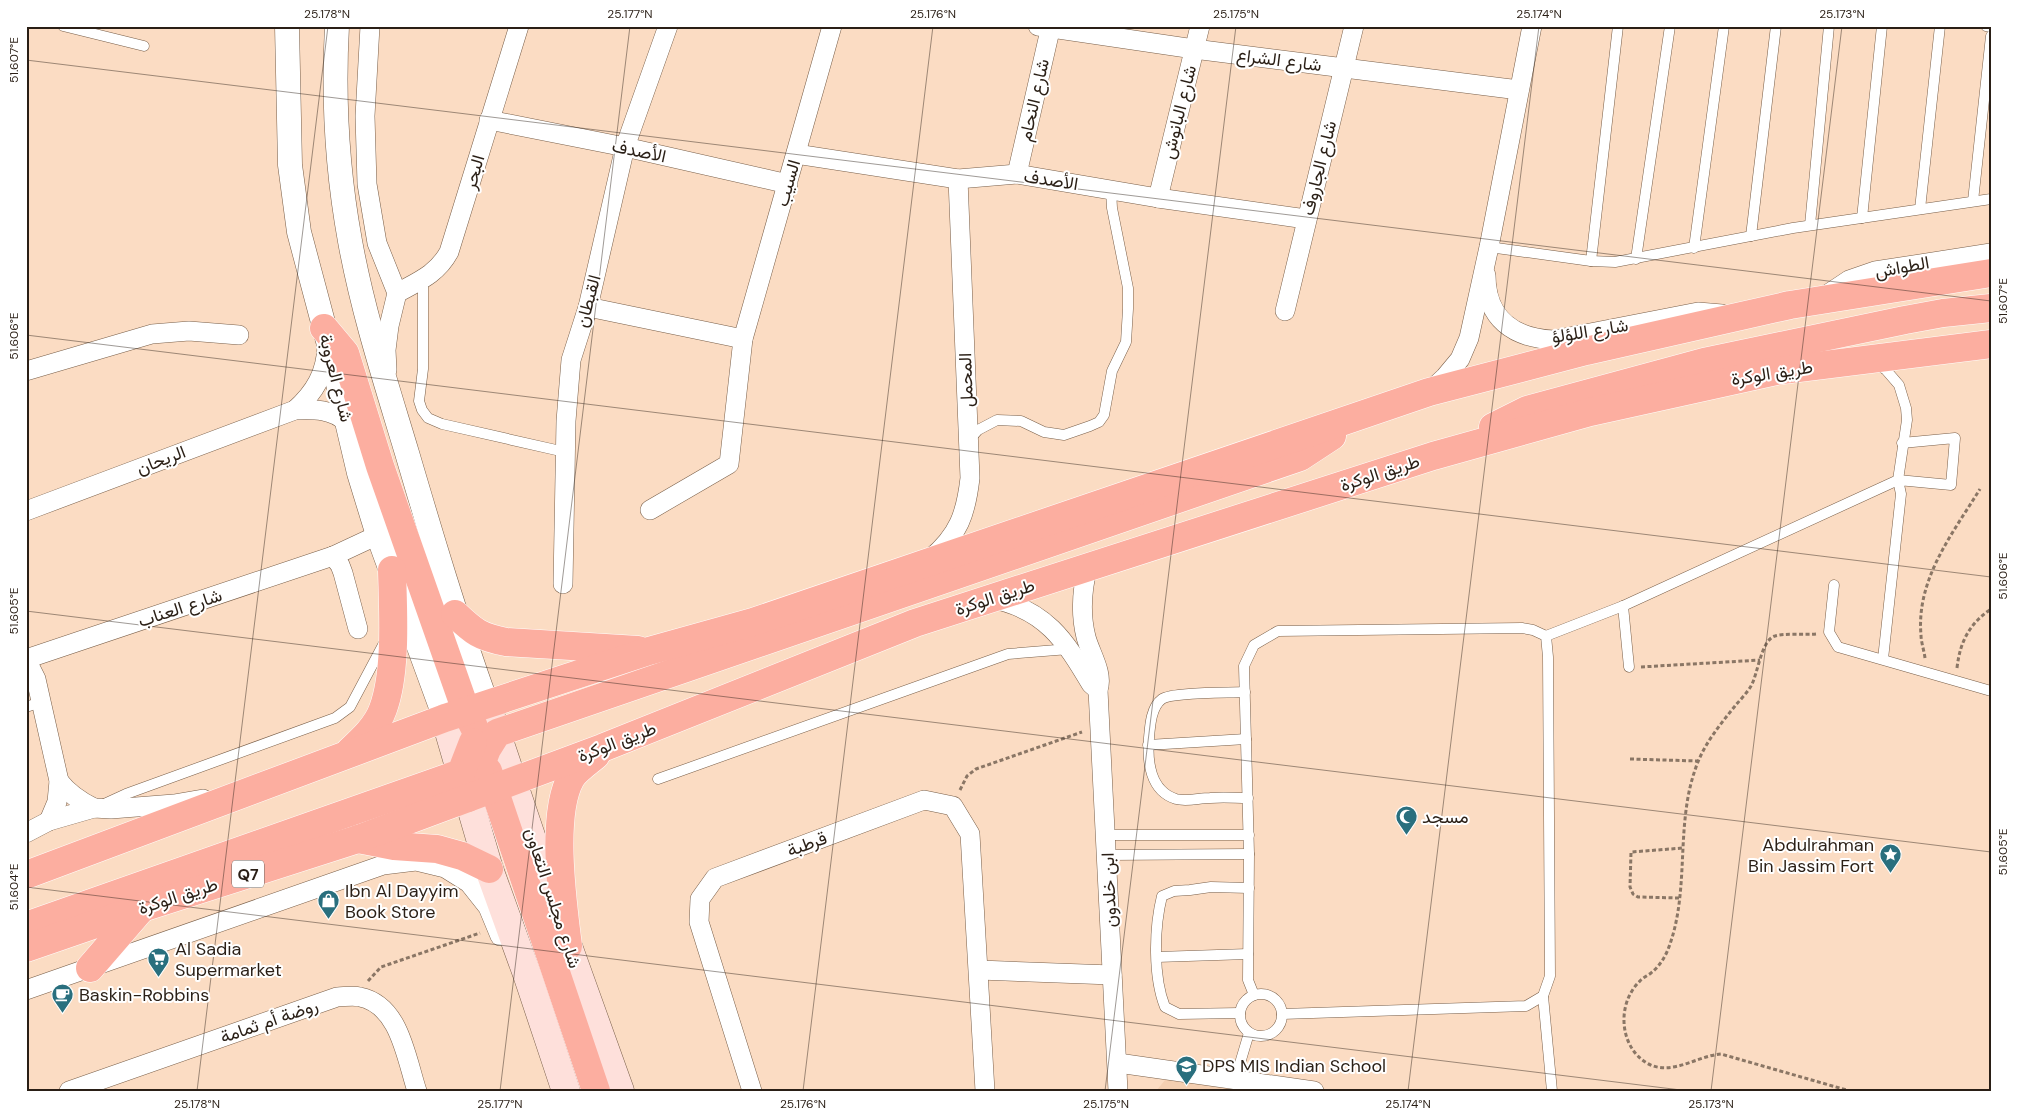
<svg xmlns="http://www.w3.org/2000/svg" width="2017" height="1117" viewBox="0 0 2017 1117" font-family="'DM Sans',Vazirmatn,sans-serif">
  <rect width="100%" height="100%" fill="#fbdcc3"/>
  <polygon fill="#f4cfb1" points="1166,1079 1258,1091 1156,1091"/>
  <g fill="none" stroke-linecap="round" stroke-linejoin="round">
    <defs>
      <g id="service">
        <polyline points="63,26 144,46"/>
        <polyline points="1986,26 1991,27"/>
        <polyline points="1973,201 1991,36"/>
        <polyline points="1920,209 1940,26"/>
        <polyline points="1862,218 1882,26"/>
        <polyline points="1810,225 1829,26"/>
        <polyline points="1751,236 1776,26"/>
        <polyline points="1489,247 1591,261 1615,262 1793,228 1991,199"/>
        <polyline points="1694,248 1724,26"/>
        <polyline points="1636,259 1670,26"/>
        <polyline points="1591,261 1618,26"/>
        <polyline points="423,279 423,369 419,401 422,410 428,418 442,424 565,452"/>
        <polyline points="969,440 978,430 997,420 1021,421 1044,432 1064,435 1090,426 1099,422 1104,415 1112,371 1126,342 1128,309 1128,288 1112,208 1111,190"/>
        <polyline points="1834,585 1829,632 1838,647 1991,691"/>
        <polyline points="1623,606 1629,667"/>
        <polyline points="1546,636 1623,606 1898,480 1907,420 1906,408 1899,385 1886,370 1876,363"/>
        <polyline points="1883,659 1901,494 1898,480 1951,485 1955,438 1902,443"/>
        <path d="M1245 692C1229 693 1172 692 1162 699 1151 707 1150 726 1149 738 1147 761 1150 791 1176 799 1187 802 1199 798 1210 798 1223 797 1235 798 1248 798"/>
        <polyline points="26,707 41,702"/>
        <polyline points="1148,745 1246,739"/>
        <polyline points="658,779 1008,654 1069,649"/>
        <polyline points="102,805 126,794 335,718 350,707 384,643"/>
        <polyline points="1107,835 1249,835"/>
        <polyline points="1108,855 1249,854"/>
        <polyline points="1157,957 1248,954"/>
        <circle cx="1261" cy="1015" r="21"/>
        <polyline points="1254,995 1248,980 1249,854 1244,666 1254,645 1278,631 1522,628 1533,630 1546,636 1548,657 1550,976 1543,996 1526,1006 1282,1014"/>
        <polyline points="1543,996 1552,1091"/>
        <path d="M1240 1013 1179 1014 1165 1007C1153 977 1154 928 1162 896L1174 891 1190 890 1211 887 1249 888"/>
        <polyline points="1235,1080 1249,1033"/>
      </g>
      <g id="minor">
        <polyline points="370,26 365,116 367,184 377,243 397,293 389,326 386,350 387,370"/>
        <polyline points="1038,26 1194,49 1519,90"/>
        <polyline points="489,120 625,147 788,184"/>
        <polyline points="796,154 958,179 1017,174 1158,198 1306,219"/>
        <polyline points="1017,174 1051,26"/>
        <polyline points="1158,198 1200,26"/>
        <path d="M1486 275C1486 319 1513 338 1554 340L1698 312 1722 314"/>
        <path d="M397 293C419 281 437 274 449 252L519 26"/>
        <polyline points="1825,296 1849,280 1875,271 1991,253"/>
        <polyline points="588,307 743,339"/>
        <polyline points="1285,311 1354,26"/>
        <polyline points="26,371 152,334 189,331 239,335"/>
        <polyline points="1431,390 1445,377 1460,359 1469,338 1489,247 1532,26"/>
        <path d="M295 410C315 392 326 373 327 346"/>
        <polyline points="650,510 729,464 743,339 832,26"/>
        <path d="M26 511 295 410C314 409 333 409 347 423"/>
        <polyline points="333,556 340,565 343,573 358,629"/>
        <path d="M930 559C959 535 966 513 970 478L958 179"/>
        <path d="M1088 566C1082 589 1080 613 1086 637 1090 653 1104 673 1098 690L1118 1091"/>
        <polyline points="563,584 566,421 571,360 588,307 625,147 668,26"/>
        <path d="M992 599C1045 609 1065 640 1091 684L1098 690"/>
        <polyline points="26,659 333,556 378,535"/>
        <polyline points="26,659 36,679 59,781 57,802 49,821"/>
        <path d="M59 781C69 794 80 801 94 808"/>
        <polyline points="26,833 49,821 94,808 111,809 174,804 203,799"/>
        <polyline points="979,970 1112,975"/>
        <polyline points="26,990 383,865 416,861 445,868 469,883 488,907 500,936"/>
        <polyline points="1118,1063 1314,1091"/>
        <path d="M69 1091 337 997C344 997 353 995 360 997 400 1005 406 1058 417 1091"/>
        <polyline points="752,1091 699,922 700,899 715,878 924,800 953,806 970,834 985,1091"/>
      </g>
      <g id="tertiary">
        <polyline points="287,26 290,165 299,232 328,341 359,473 378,535 445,718"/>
        <path d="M337 26C333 98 337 170 350 241 363 313 386 383 407 453 432 538 457 622 487 705"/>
      </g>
      <g id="secondary">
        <polyline points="487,705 568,946 620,1091"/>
        <polyline points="445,718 489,869 527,974 566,1091"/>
      </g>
      <g id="trunk">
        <polyline points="324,328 345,353 380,466 466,711 474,727"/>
        <polyline points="1493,427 1527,410 1704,362 1905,320 1943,313 1991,308"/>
        <path d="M455 614C474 632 480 637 506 642L638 650"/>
        <path d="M350 751C363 739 377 726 383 709 397 671 393 610 392 570"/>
        <polyline points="488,771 596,1091"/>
        <polyline points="468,798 487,749 497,733 1300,457 1332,436"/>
        <polyline points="358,839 394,846 437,849 462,856 489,869"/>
        <polyline points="26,875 445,718 649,651 753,622 1429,392 1586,351 1790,305 1991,273"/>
        <polyline points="26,926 461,773 473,742"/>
        <path d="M568 946C563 905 550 815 571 778 576 770 588 762 596 755"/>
        <polyline points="26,948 142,908 358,839 602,748 915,623 1433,456 1590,412 1776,371 1991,344"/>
        <polyline points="90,968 141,909"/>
      </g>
    </defs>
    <use href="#service" stroke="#795f49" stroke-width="11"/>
    <use href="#minor" stroke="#795f49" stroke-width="20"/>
    <use href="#tertiary" stroke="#795f49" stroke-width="25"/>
    <use href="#secondary" stroke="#795f49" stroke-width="29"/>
    <use href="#trunk" stroke="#fff" stroke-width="29"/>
    <g stroke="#8a7665" stroke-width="3" stroke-dasharray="4 2.5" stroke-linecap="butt">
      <path d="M1816 634C1805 635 1784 633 1775 636 1761 640 1758 674 1751 686 1747 693 1740 700 1735 706 1719 726 1703 745 1695 770 1676 825 1689 886 1671 941 1667 954 1661 965 1651 973 1647 976 1642 978 1639 982 1620 1001 1619 1034 1636 1054 1663 1084 1693 1056 1721 1054L1850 1091"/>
      <path d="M1925 658C1924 650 1921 642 1921 635 1916 579 1953 533 1980 489"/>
      <polyline points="1641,667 1760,660"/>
      <path d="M1957 668C1960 642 1969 624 1991 609"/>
      <polyline points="1630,759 1698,761"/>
      <polyline points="960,790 967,776 976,769 1082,732"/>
      <polyline points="1679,898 1638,897 1633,894 1630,887 1631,852 1683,848"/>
      <polyline points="368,981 381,967 480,933"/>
    </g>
    <use href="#service" stroke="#fff" stroke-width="10"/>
    <use href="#minor" stroke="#fff" stroke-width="19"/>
    <use href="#tertiary" stroke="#fff" stroke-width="24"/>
    <use href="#secondary" stroke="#fee0db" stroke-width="28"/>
    <use href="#trunk" stroke="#fcaea0" stroke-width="28"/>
  </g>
  <path fill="none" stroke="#2a1f16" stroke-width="1" stroke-opacity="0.45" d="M26 60 1991 301M26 335 1991 577M26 611 1991 852M26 887 1689 1091M197 1091 328 26M500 1091 630 26M803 1091 933 26M1105 1091 1236 26M1408 1091 1539 26M1711 1091 1842 26"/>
  <defs>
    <symbol id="mosque-pin" viewBox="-11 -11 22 30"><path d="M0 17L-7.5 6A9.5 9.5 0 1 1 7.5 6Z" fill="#296f7e" stroke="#fff"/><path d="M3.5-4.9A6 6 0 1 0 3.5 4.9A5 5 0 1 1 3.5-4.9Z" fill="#fff"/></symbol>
    <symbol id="sight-pin" viewBox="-11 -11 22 30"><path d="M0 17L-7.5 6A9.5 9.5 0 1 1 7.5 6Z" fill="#296f7e" stroke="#fff"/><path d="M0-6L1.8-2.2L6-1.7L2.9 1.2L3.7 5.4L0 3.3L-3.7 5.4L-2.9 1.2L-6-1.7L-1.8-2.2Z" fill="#fff"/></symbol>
    <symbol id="shop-pin" viewBox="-11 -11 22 30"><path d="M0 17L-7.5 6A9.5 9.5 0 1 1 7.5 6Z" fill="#296f7e" stroke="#fff"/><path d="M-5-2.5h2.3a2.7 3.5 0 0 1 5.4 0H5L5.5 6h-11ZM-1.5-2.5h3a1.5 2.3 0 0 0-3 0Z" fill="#fff"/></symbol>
    <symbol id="supermarket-pin" viewBox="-11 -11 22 30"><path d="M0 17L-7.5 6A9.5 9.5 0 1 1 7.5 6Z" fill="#296f7e" stroke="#fff"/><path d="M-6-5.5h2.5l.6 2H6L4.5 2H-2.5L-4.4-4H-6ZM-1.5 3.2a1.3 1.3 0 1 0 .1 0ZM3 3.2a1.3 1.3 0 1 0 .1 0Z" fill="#fff"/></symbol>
    <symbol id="cafe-pin" viewBox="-11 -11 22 30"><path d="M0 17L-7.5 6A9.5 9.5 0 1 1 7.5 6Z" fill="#296f7e" stroke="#fff"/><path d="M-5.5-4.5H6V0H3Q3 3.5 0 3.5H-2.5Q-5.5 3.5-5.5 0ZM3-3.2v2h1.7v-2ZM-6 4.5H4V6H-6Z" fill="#fff"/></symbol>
    <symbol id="school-pin" viewBox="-11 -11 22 30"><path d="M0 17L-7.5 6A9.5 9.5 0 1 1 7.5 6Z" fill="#296f7e" stroke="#fff"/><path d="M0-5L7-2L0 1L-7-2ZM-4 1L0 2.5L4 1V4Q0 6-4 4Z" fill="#fff"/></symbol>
  </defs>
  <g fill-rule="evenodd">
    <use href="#mosque-pin" x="1394" y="804" width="25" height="34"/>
    <use href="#sight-pin" x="1878" y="842" width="25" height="34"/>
    <use href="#shop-pin" x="316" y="888" width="25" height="34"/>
    <use href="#supermarket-pin" x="146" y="946" width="25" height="34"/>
    <use href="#cafe-pin" x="50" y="982" width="25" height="34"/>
    <use href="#school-pin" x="1174" y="1054" width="25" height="34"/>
  </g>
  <g text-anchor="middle" stroke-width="4" stroke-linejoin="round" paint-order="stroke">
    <rect fill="#fff" stroke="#6a625c" stroke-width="1" x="232" y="860.5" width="32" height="27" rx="4"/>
    <g font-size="16" font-weight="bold" fill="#2a1f16">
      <text x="248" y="880">Q7</text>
    </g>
    <g font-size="18" fill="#2a1f16" stroke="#fff">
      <text transform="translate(1279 60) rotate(7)" y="6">شارع الشراع</text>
      <text transform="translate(1034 100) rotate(-77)" y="6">شارع النحام</text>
      <text transform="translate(1179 112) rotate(-76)" y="6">شارع البانوش</text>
      <text transform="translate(639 151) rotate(12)" y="6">الأصدف</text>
      <text transform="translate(1319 168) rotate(-76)" y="6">شارع الجاروف</text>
      <text transform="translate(474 172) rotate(-74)" y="6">البحر</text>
      <text transform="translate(1051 180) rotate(9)" y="6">الأصدف</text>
      <text transform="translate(788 183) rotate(-74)" y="6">السيب</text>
      <text transform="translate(1902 267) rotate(-10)" y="6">الطواش</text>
      <text transform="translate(588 301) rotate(-75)" y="6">القبطان</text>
      <text transform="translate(1590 331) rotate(-9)" y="6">شارع اللؤلؤ</text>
      <text transform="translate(1772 373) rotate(-9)" y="6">طريق الوكرة</text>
      <text transform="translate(336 378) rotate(76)" y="6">شارع العروبة</text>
      <text transform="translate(966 380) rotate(-92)" y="6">المحمل</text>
      <text transform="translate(161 460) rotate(-21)" y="6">الريحان</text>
      <text transform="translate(1380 473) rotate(-18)" y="6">طريق الوكرة</text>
      <text transform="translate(995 597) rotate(-18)" y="6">طريق الوكرة</text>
      <text transform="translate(180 608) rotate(-18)" y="6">شارع العناب</text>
      <text transform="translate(617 742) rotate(-21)" y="6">طريق الوكرة</text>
      <text transform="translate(807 844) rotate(-20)" y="6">قرطبة</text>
      <text transform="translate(1109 890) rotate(-92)" y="6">ابن خلدون</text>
      <text transform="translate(178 896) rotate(-18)" y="6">طريق الوكرة</text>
      <text transform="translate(553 898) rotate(72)" y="6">شارع مجلس التعاون</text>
      <text transform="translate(269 1021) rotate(-19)" y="6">روضة أم ثمامة</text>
    </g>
    <g font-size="18" fill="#2a1f16" stroke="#fff" text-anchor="start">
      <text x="1422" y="823">مسجد</text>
      <text x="1874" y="851" text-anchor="end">Abdulrahman<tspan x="1874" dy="21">Bin Jassim Fort</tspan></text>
      <text x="345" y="897">Ibn Al Dayyim<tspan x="345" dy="21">Book Store</tspan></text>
      <text x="175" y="955">Al Sadia<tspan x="175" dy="21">Supermarket</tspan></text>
      <text x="79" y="1001">Baskin-Robbins</text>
      <text x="1202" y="1072">DPS MIS Indian School</text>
    </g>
  </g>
  <rect width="2017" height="1117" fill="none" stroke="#ffffff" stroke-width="55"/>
  <rect x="28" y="28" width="1962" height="1062" fill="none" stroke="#2a1f16" stroke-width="2"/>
  <g font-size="12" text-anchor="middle" fill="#2a1f16">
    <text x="327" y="18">25.178°N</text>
    <text x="630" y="18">25.177°N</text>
    <text x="933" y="18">25.176°N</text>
    <text x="1236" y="18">25.175°N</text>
    <text x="1539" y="18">25.174°N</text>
    <text x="1842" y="18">25.173°N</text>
    <text transform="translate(14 60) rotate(-90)" y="4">51.607°E</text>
    <text transform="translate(2003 301) rotate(-90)" y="4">51.607°E</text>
    <text transform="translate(14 336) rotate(-90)" y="4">51.606°E</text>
    <text transform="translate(2003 576) rotate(-90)" y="4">51.606°E</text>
    <text transform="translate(14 611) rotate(-90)" y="4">51.605°E</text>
    <text transform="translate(2003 852) rotate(-90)" y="4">51.605°E</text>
    <text transform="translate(14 887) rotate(-90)" y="4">51.604°E</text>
    <text x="197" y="1108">25.178°N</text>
    <text x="500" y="1108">25.177°N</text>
    <text x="803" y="1108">25.176°N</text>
    <text x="1106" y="1108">25.175°N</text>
    <text x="1408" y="1108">25.174°N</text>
    <text x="1711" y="1108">25.173°N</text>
  </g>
</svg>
